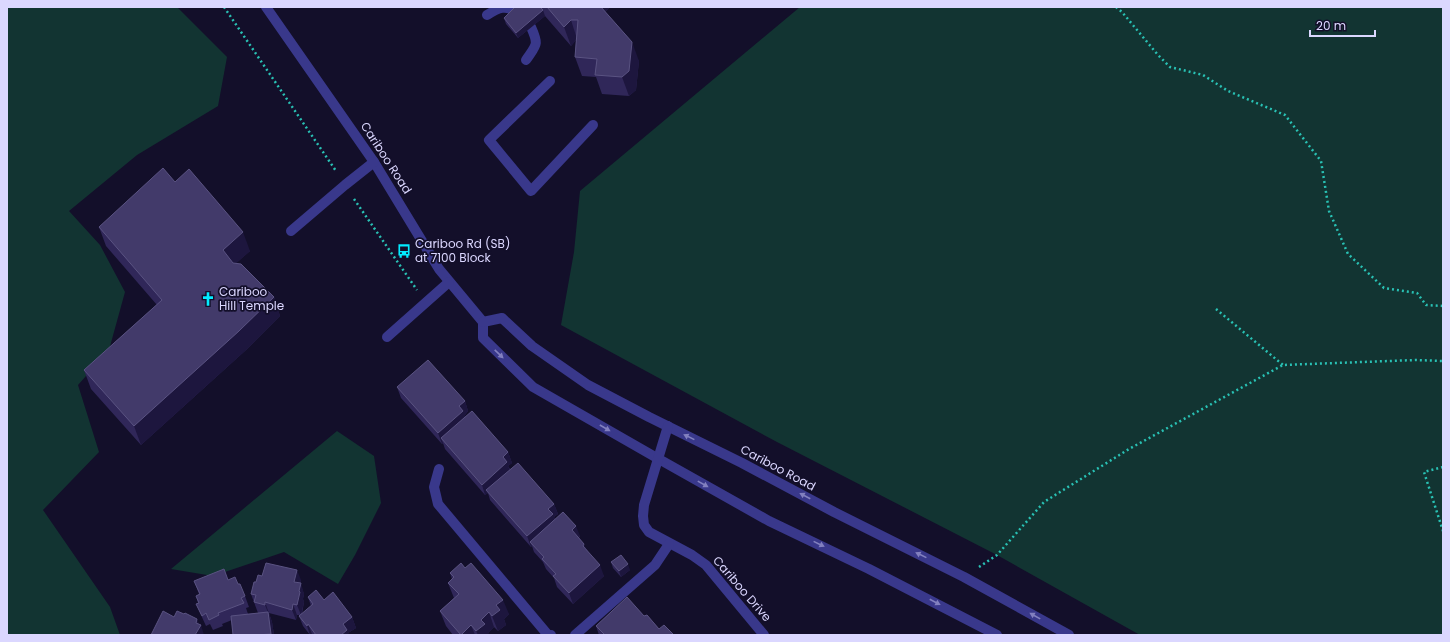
<svg xmlns="http://www.w3.org/2000/svg" width="1450" height="642" viewBox="0 0 1450 642" font-family="Poppins,sans-serif">
  <rect width="100%" height="100%" fill="#130f2a"/>
  <g fill="#123432">
    <polygon points="7,7 177,7 227,57 218,106 137,155 69,211 100,245 125,292 109,350 78,385 99,452 43,510 110,607 120,635 7,635"/>
    <polygon points="800,7 1443,7 1443,635 1140,635 997,555 777,442 561,325 574,252 580,191"/>
    <polygon points="337,431 374,456 381,503 355,555 338,584 284,552 213,576 171,569"/>
  </g>
  <g fill="none" stroke-linecap="round" stroke-linejoin="round">
    <g stroke="#29c1b4" stroke-width="2.5" stroke-dasharray="2 3" stroke-linecap="butt">
      <polyline points="224,7 336,171"/>
      <polyline points="1116,7 1122,12 1158,55 1170,67 1203,75 1228,91 1285,115 1321,161 1329,211 1348,254 1384,288 1417,293 1426,305 1443,306"/>
      <polyline points="354,199 417,290"/>
      <polyline points="1216,309 1283,365"/>
      <polyline points="1443,467 1424,472 1443,531"/>
      <polyline points="979,567 997,555 1044,502 1129,449 1283,365 1416,360 1443,361"/>
    </g>
    <g stroke="#39388b" stroke-width="10">
      <polyline points="266,7 374,162 439,269 483,322 483,338 533,387 657,458 769,521 869,569 997,635"/>
      <path d="M487 15C500 7 504 5 518 12"/>
      <path d="M526 60C537 44 539 45 531 27"/>
      <polyline points="550,81 489,140 531,191 593,125"/>
      <polyline points="291,231 345,185 374,162"/>
      <polyline points="483,322 502,318 532,346 588,385 649,417 742,463 834,512 964,577 1069,635"/>
      <polyline points="387,337 449,282"/>
      <polyline points="668,426 644,505 643,516 644,525 649,532 692,555 706,565 764,635"/>
      <polyline points="439,469 434,487 438,504 548,635 551,635"/>
      <polyline points="575,635 655,565 669,544"/>
    </g>
  </g>
  <g fill="#302759">
    <polygon points="515,7 609,7 609,8 605,12 639,61 636,90 629,96 602,94 596,77 582,76 575,57 576,40 571,46 545,16 518,38 506,24 504,18"/>
    <polygon points="175,182 250,251 236,263 274,297 280,316 246,350 141,445 91,389 84,370 157,305 106,246 99,227"/>
    <polygon points="397,387 465,401 468,411 465,415 465,417 508,452 512,463 508,466 510,469 554,504 558,514 554,517 555,519 580,536 579,538 604,576 573,604 557,587 554,578 546,569 543,562 534,552 532,546 531,547 490,500 488,493 485,495 445,449 443,443 442,444 401,398"/>
    <polygon points="611,562 630,570 621,577 613,568"/>
    <polygon points="450,573 509,614 504,619 506,625 498,631 494,627 488,633 489,635 453,635 446,626 440,611 454,598 448,583 452,579"/>
    <polygon points="262,576 301,580 300,583 304,594 303,599 304,602 302,614 311,606 308,597 324,600 352,617 356,628 348,633 349,635 313,635 312,634 311,635 310,635 303,626 299,616 300,615 297,615 296,620 269,613 272,622 274,635 233,635 232,620 222,624 223,626 213,630 210,624 206,626 196,604 198,603 196,596 199,594 194,581 228,580 238,584 245,596 249,607 246,608 248,614 246,614 258,613 251,594 256,582"/>
    <polygon points="644,616 659,629 674,635 599,635 596,626"/>
  </g>
  <g fill="#1d163e">
    <polygon points="596,7 609,7 609,8 600,17"/>
    <polygon points="543,10 545,16 518,38 516,33"/>
    <polygon points="571,20 577,39 571,46 564,27"/>
    <polygon points="632,42 639,61 636,90 629,96 622,77"/>
    <polygon points="243,232 250,251 230,269 223,250"/>
    <polygon points="274,297 280,316 246,350 141,445 134,426"/>
    <polygon points="465,401 468,411 465,415 467,421 441,438 443,443 442,444 438,433 459,406"/>
    <polygon points="508,452 512,463 508,466 511,473 486,490 488,493 485,495 482,485 503,457"/>
    <polygon points="554,504 558,514 554,517 557,524 530,542 532,546 531,547 527,536 548,509"/>
    <polygon points="576,526 580,536 575,540 572,530"/>
    <polygon points="584,544 588,554 583,546"/>
    <polygon points="628,564 630,570 621,577 619,571"/>
    <polygon points="600,565 604,576 573,604 569,593"/>
    <polygon points="297,570 301,580 298,592 294,582"/>
    <polygon points="301,583 304,594 303,599 304,602 301,615 297,605 299,591"/>
    <polygon points="503,600 509,614 504,619 506,625 498,631 492,616 496,605"/>
    <polygon points="265,602 272,622 274,635 271,635 271,634 269,615 265,605"/>
    <polygon points="293,604 297,615 296,620 292,610"/>
    <polygon points="489,612 494,627 488,633 489,635 478,635 476,631 481,620"/>
    <polygon points="352,617 356,628 348,633 349,635 341,635 343,624"/>
    <polygon points="197,619 200,626 201,625 204,635 195,635 196,623"/>
    <polygon points="308,624 312,634 311,635 310,635 307,626"/>
    <polygon points="471,625 475,635 461,635"/>
  </g>
  <g fill="#423a6a" stroke="#5a5382">
    <polygon points="515,7 540,7 543,10 516,33 504,18"/>
    <polygon points="547,7 601,7 632,42 629,71 622,77 595,75 597,59 575,57 578,20 571,20 564,27"/>
    <polygon points="163,168 175,182 189,169 243,232 223,250 233,263 241,264 274,297 239,331 134,426 84,370 162,300 99,227"/>
    <polygon points="428,360 465,401 459,406 463,411 438,433 397,387"/>
    <polygon points="472,411 508,452 503,457 507,462 482,485 441,438"/>
    <polygon points="518,463 554,504 548,509 553,514 527,536 486,490"/>
    <polygon points="563,512 576,526 572,530 584,544 583,546 600,565 569,593 553,576 556,574 542,559 544,557 530,542"/>
    <polygon points="621,555 628,564 619,571 611,562"/>
    <polygon points="266,563 297,570 294,582 301,583 299,591 300,592 297,605 293,604 292,610 265,602 265,605 254,602 256,595 251,594 254,582 256,582 258,575 262,576"/>
    <polygon points="461,563 465,568 471,563 503,600 496,605 500,610 492,616 489,612 481,620 485,624 476,631 471,625 461,635 440,611 459,594 448,583 454,577 450,573"/>
    <polygon points="224,569 228,580 235,577 238,584 240,584 245,596 241,598 244,603 218,613 219,615 209,620 206,613 202,616 196,604 199,603 196,596 200,594 194,581"/>
    <polygon points="316,590 324,600 333,592 352,617 343,624 347,630 341,635 316,635 308,624 307,626 299,616 313,604 308,597"/>
    <polygon points="627,597 644,616 647,615 659,629 664,625 674,635 605,635 596,626"/>
    <polygon points="163,611 174,617 177,611 184,614 185,613 197,619 196,623 201,625 195,635 151,635"/>
    <polygon points="268,612 271,634 256,635 233,635 231,616"/>
  </g>
  <defs><path id="oneway-solid" d="M-6-.8H1V-3.2L6.5 0L1 3.2V.8H-6Z"/></defs>
  <g fill="#8280bf">
    <use href="#oneway-solid" transform="translate(499 354) rotate(44)"/>
    <use href="#oneway-solid" transform="translate(605 428) rotate(30)"/>
    <use href="#oneway-solid" transform="translate(689 437) rotate(-154)"/>
    <use href="#oneway-solid" transform="translate(703 484) rotate(29)"/>
    <use href="#oneway-solid" transform="translate(805 496) rotate(-152)"/>
    <use href="#oneway-solid" transform="translate(819 544) rotate(26)"/>
    <use href="#oneway-solid" transform="translate(921 555) rotate(-154)"/>
    <use href="#oneway-solid" transform="translate(935 602) rotate(28)"/>
    <use href="#oneway-solid" transform="translate(1035 616) rotate(-151)"/>
  </g>
  <defs>
    <symbol id="bus-bare" viewBox="-9 -9 18 18"><path d="M-5-6H5V4H4V6H2V4H-2V6H-4V4H-5ZM-3.5-4V0h7V-4ZM-3.5 1.2v1.5H-2V1.2ZM2 1.2v1.5H3.5V1.2Z" fill="#03ecff" stroke="#130f2a" stroke-width="2.5" paint-order="stroke"/></symbol>
    <symbol id="church-bare" viewBox="-9 -9 18 18"><path d="M-1.2-6h2.4v3.5h3.3v2.4h-3.3V6h-2.4V-.1h-3.3v-2.4h3.3Z" fill="#03ecff" stroke="#130f2a" stroke-width="2.5" paint-order="stroke"/></symbol>
  </defs>
  <g fill-rule="evenodd">
    <use href="#bus-bare" x="394" y="241" width="20" height="20"/>
    <use href="#church-bare" x="198" y="289" width="20" height="20"/>
  </g>
  <g text-anchor="middle" stroke-width="3.5" stroke-linejoin="round" paint-order="stroke">
    <g font-size="12" fill="#dbd7ff" stroke="#130f2a">
      <text transform="translate(386 158) rotate(57)" y="4">Cariboo Road</text>
      <text transform="translate(778 468) rotate(28)" y="4">Cariboo Road</text>
      <text transform="translate(742 589) rotate(49)" y="4">Cariboo Drive</text>
    </g>
    <g font-size="12" fill="#dbd7ff" stroke="#130f2a" text-anchor="start">
      <text x="415" y="248">Cariboo Rd (SB)<tspan x="415" dy="14">at 7100 Block</tspan></text>
      <text x="219" y="296">Cariboo<tspan x="219" dy="14">Hill Temple</tspan></text>
    </g>
  </g>
  <rect width="1450" height="642" fill="none" stroke="#dbd7ff" stroke-width="16"/>
  <path d="M1310 30v6h65v-6" fill="none" stroke="#dbd7ff" stroke-width="2"/>
  <text x="1316" y="30" font-size="12" fill="#dbd7ff" stroke="#130f2a" stroke-width="3" paint-order="stroke">20 m</text>
</svg>
